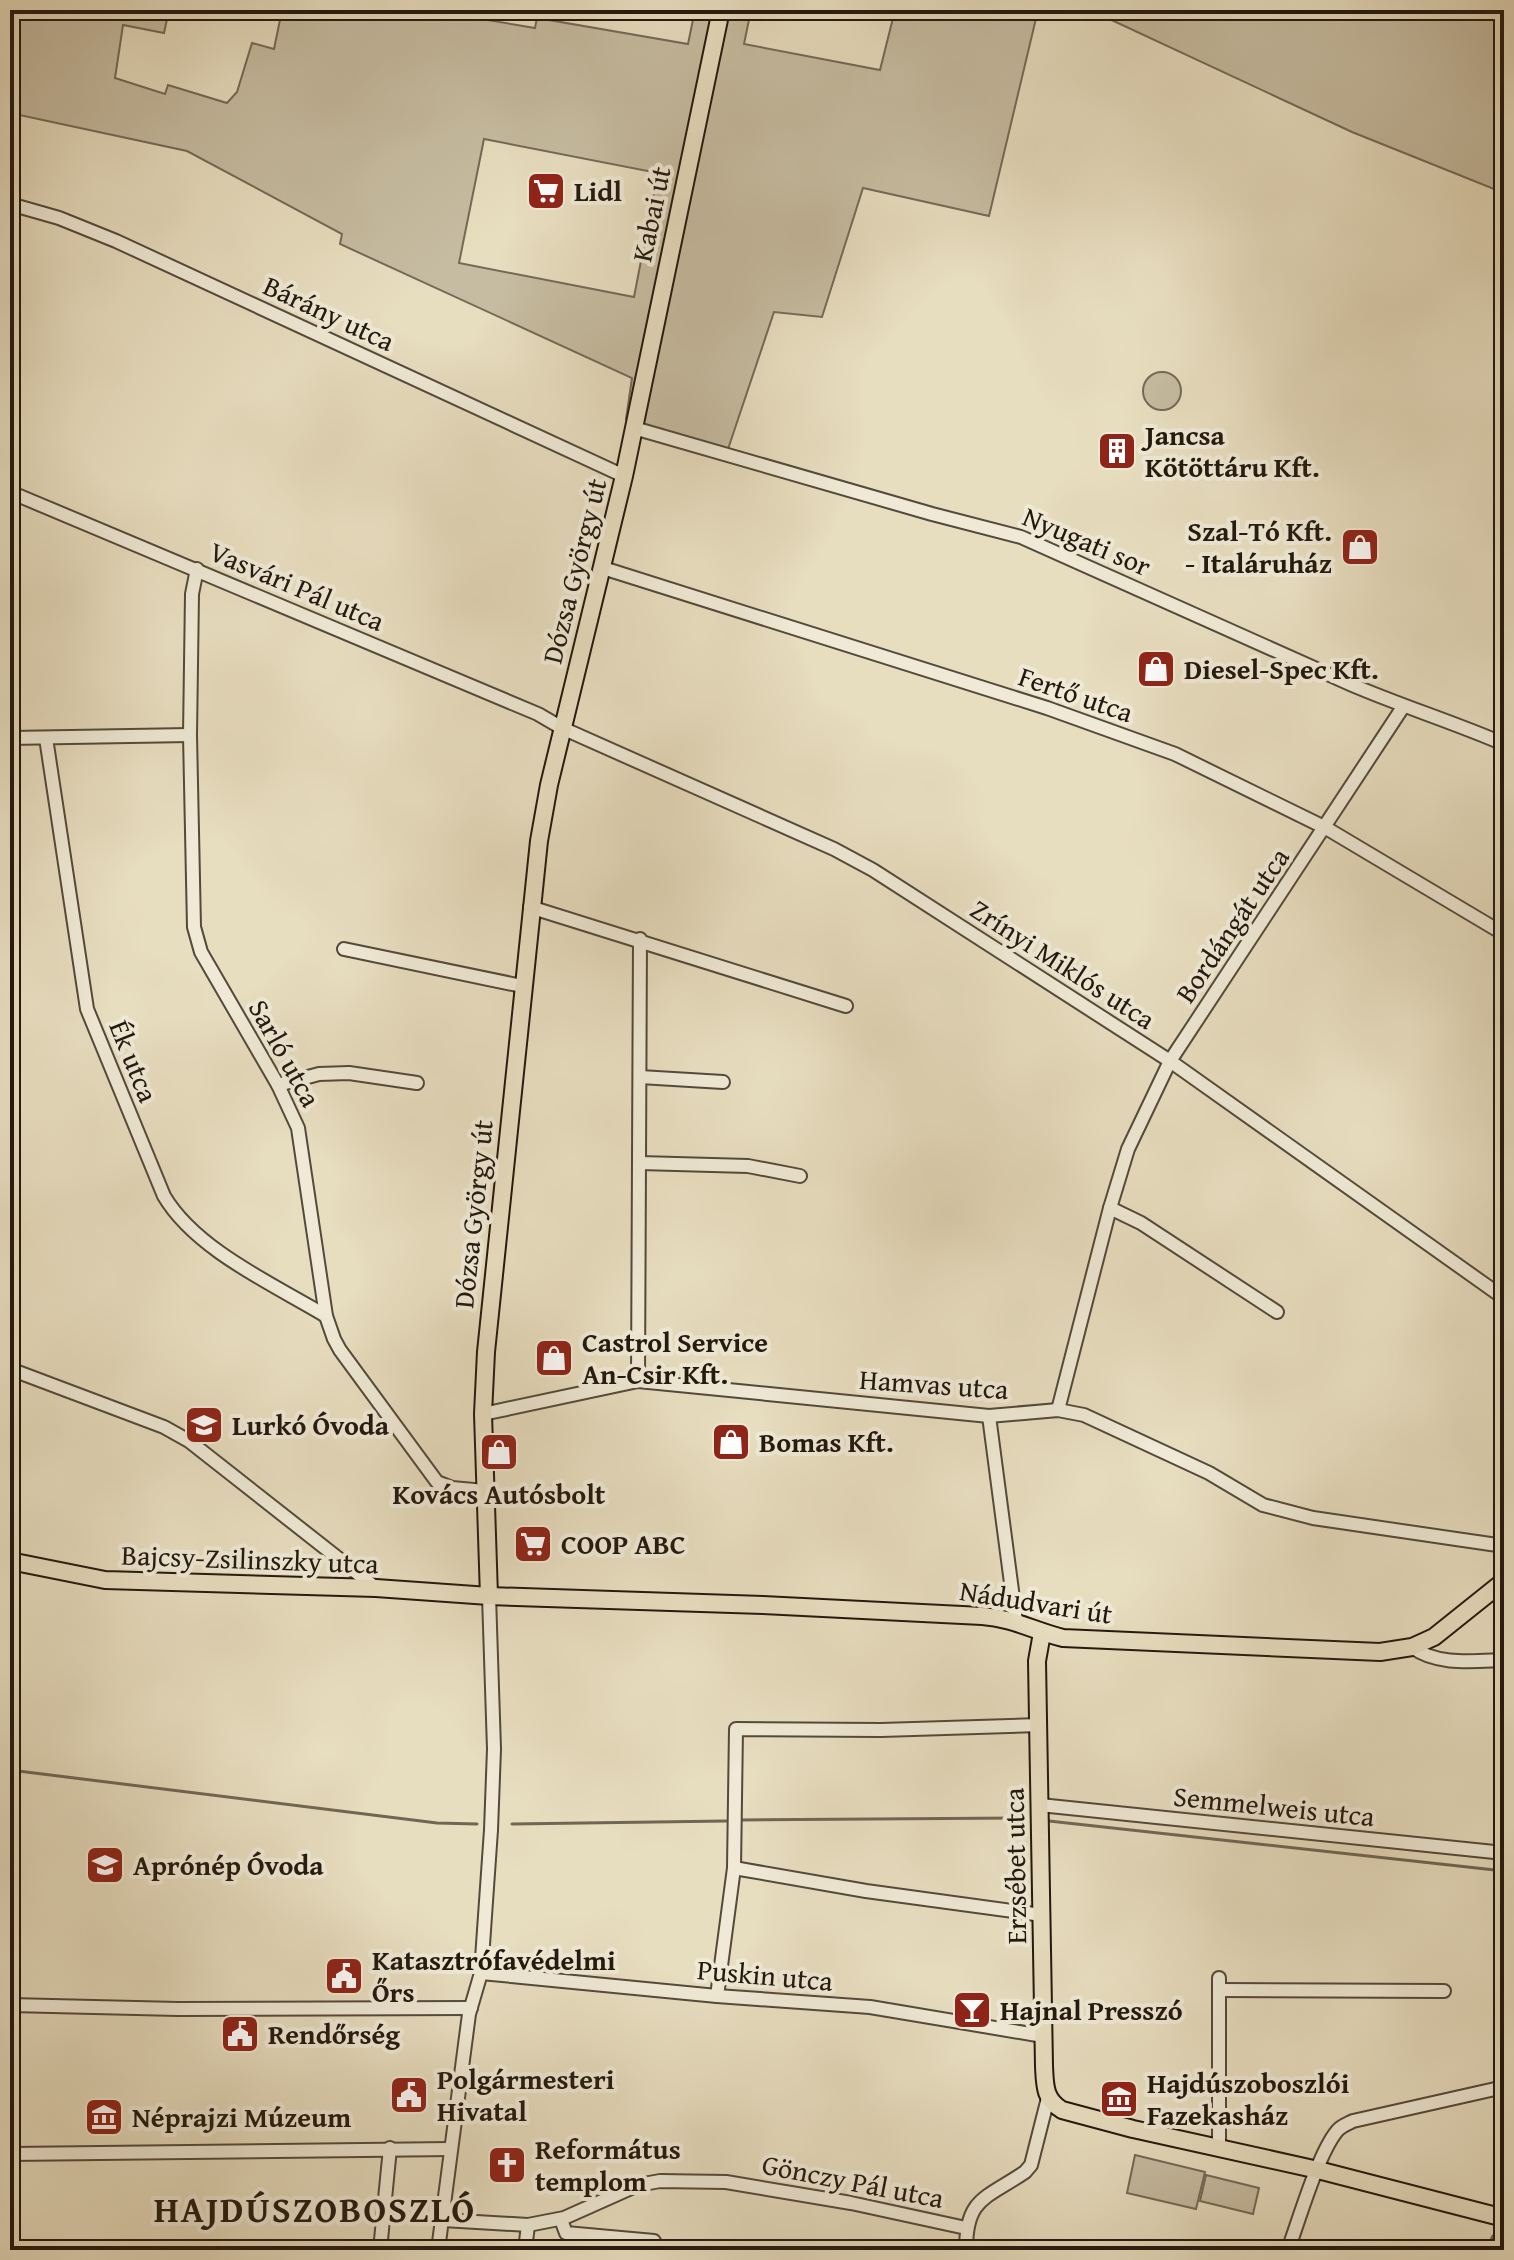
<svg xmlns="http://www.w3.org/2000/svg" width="1514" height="2260" viewBox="0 0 1514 2260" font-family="'Gentium Book Plus',serif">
  <rect width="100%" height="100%" fill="#e7ddbf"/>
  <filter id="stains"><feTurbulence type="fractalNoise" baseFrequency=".0025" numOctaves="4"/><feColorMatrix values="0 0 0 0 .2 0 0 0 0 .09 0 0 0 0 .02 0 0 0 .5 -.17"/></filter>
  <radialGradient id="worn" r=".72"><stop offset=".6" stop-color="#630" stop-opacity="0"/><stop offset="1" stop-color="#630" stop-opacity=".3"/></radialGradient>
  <g fill="#c6bca1" stroke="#746a58" stroke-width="2" fill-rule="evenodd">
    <path d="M10 10H169L164 33 123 25 115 78 165 94 168 85 227 103 237 92 252 43 274 49 282 10H428L535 28 537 18 688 44 695 10H751L744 44 880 70 895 10H1038L989 216 863 188 822 317 774 312 728 449 626 419 632 378 340 244 342 234 187 151 10 113ZM484 139 658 173 634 297 459 263Z"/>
    <polygon points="1090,10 1504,10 1504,193 1352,132"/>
    <circle cx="1162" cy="391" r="19"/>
    <polygon points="1135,2155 1205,2172 1196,2209 1127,2193"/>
    <polygon points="1206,2175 1259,2188 1253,2214 1200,2201"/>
  </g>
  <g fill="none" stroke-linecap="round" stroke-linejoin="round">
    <g stroke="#706655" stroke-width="3">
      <polyline points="10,1770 437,1823 477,1824"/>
      <polyline points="741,1820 1022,1818"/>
      <polyline points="1049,1821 1504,1871"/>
      <polyline points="512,1824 726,1821"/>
      <polyline points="1486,2250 1493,2236"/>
    </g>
    <defs>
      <g id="minor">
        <polyline points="10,204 59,218 116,241 624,476"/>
        <path d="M634 428 932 514 1021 537 1350 684C1401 706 1453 722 1504 744"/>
        <polyline points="10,492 538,714 562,728 834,849 873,870 1170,1061 1504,1298"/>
        <polyline points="603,568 1047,708 1175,754 1326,828 1504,934"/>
        <polyline points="197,569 192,594 190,735 194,927 201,952 278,1085 298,1128 326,1316 334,1339 340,1350 437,1482 452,1488 485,1491"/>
        <polyline points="10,738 190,735"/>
        <path d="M46 738 87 1009 164 1196C196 1250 273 1284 326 1316"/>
        <polyline points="530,907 846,1006"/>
        <polyline points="344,949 522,986"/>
        <polyline points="640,1077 723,1082"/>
        <polyline points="278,1085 319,1074 349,1073 417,1083"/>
        <polyline points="640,1163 748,1166 800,1176"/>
        <polyline points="1110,1208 1141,1223 1277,1312"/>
        <polyline points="10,1369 164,1427 189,1441 376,1588"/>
        <polyline points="638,1381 640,939"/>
        <polyline points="1058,1410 1110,1208 1128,1149 1170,1061 1403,707"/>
        <polyline points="483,1414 638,1381 989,1416 1058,1410 1084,1415 1209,1473 1263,1505 1313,1518 1504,1546"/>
        <polyline points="989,1416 1016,1621"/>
        <path d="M1412 1647C1437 1666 1474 1661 1504 1660"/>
        <polyline points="1040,1805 1504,1853"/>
        <polyline points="734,1868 866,1891 1042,1915"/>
        <polyline points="481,1973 717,1996 870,2007 1043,2036"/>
        <polyline points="1219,1978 1219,2148"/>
        <polyline points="1219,1990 1444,1991"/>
        <polyline points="717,1996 734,1868 736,1729 881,1730 1039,1725"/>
        <polyline points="10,2005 178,2009 471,2008"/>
        <polyline points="10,2154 451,2149"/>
        <polyline points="443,2220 528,2225 564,2218 638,2185 660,2181 726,2182 851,2203 966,2228"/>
        <polyline points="563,2225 566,2233 654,2241"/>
        <polyline points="380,2250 390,2148"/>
        <polyline points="438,2250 469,2014 481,1973 491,1830 494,1749 489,1596"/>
        <polyline points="525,2250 528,2225"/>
        <path d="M966 2250C966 2198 985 2199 1025 2172L1031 2165 1048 2098"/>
        <path d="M1288 2250C1299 2220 1318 2154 1337 2131 1341 2126 1347 2124 1353 2121L1504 2087"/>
      </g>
      <g id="major">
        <path d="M10 1561 105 1580 376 1588 489 1596 763 1605 982 1616C1013 1618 1034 1631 1063 1638L1380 1652 1412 1647 1434 1637 1504 1581"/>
        <polyline points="489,1596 483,1414 486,1352 539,841 549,785 624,476 721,10"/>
        <path d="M1042 1633 1037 1661 1044 2066C1045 2085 1044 2099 1062 2110L1133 2129 1318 2170 1504 2218"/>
      </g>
    </defs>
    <use href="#minor" stroke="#54493b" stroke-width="16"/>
    <use href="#major" stroke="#23180f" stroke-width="20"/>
    <use href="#minor" stroke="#efe9d5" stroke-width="12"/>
    <use href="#major" stroke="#e7ddbf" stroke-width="16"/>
  </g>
  <defs>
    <symbol id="supermarket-square" viewBox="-11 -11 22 22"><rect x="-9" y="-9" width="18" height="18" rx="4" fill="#8f2418" stroke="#efe9d5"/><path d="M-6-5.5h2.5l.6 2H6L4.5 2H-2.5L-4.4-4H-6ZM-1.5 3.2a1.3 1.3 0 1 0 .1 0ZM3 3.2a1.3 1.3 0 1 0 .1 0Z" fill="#fff"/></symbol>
    <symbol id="building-square" viewBox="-11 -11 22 22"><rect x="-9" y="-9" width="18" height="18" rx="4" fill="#8f2418" stroke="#efe9d5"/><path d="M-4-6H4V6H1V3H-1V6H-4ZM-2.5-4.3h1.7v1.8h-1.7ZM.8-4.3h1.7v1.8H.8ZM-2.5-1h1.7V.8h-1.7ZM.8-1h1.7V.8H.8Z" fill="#fff"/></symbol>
    <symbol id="shop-square" viewBox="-11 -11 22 22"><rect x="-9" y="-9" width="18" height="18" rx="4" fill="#8f2418" stroke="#efe9d5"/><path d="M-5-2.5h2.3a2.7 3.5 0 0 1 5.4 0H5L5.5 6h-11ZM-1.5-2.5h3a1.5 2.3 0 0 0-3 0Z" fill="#fff"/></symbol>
    <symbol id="school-square" viewBox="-11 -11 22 22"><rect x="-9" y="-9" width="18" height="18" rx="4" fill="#8f2418" stroke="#efe9d5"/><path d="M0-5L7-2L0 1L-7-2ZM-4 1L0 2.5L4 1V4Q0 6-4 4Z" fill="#fff"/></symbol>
    <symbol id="civic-square" viewBox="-11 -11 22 22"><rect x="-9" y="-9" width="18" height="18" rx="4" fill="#8f2418" stroke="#efe9d5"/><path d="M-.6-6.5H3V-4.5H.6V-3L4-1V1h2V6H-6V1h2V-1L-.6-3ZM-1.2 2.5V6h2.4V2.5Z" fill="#fff"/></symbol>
    <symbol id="bar-square" viewBox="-11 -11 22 22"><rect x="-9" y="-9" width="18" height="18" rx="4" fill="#8f2418" stroke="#efe9d5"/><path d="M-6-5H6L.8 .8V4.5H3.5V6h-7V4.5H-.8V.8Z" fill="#fff"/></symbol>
    <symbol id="museum-square" viewBox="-11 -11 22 22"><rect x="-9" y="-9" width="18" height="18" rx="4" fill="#8f2418" stroke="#efe9d5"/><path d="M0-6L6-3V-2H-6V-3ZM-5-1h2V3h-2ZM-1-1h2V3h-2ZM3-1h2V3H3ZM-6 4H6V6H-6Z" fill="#fff"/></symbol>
    <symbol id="church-square" viewBox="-11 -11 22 22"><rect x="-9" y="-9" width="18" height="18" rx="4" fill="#8f2418" stroke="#efe9d5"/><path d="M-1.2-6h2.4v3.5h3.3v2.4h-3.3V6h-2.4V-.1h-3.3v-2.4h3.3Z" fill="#fff"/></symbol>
  </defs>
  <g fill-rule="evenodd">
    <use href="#supermarket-square" x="524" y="169" width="44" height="44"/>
    <use href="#building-square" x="1095" y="429" width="44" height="44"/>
    <use href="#shop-square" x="1338" y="525" width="44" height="44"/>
    <use href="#shop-square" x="1134" y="647" width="44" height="44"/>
    <use href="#shop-square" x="532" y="1336" width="44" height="44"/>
    <use href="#school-square" x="182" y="1403" width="44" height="44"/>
    <use href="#shop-square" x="709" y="1420" width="44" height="44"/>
    <use href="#shop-square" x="477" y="1430" width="44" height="44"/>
    <use href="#supermarket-square" x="511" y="1522" width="44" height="44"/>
    <use href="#school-square" x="83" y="1843" width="44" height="44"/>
    <use href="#civic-square" x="322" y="1954" width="44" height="44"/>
    <use href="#bar-square" x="950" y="1988" width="44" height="44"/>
    <use href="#civic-square" x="218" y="2012" width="44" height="44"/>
    <use href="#civic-square" x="387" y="2073" width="44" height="44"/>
    <use href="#museum-square" x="1097" y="2077" width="44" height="44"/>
    <use href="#museum-square" x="82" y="2095" width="44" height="44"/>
    <use href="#church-square" x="485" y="2143" width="44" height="44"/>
  </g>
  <g text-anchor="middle" stroke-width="8" stroke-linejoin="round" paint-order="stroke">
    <g font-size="28" font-weight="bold" fill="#23180f" stroke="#efe9d5" text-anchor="start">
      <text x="574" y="201">Lidl</text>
      <text x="1145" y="445">Jancsa<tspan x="1145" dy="32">Kötöttáru Kft.</tspan></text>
      <text x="1332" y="541" text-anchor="end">Szal-Tó Kft.<tspan x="1332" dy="32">- Italáruház</tspan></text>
      <text x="1184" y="679">Diesel-Spec Kft.</text>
      <text x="582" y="1352">Castrol Service<tspan x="582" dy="32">An-Csir Kft.</tspan></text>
      <text x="232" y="1435">Lurkó Óvoda</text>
      <text x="759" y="1452">Bomas Kft.</text>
      <text x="499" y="1504" text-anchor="middle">Kovács Autósbolt</text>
      <text x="561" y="1554">COOP ABC</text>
      <text x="133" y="1875">Aprónép Óvoda</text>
      <text x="372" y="1970">Katasztrófavédelmi<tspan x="372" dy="32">Őrs</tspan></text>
      <text x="1000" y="2020">Hajnal Presszó</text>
      <text x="268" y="2044">Rendőrség</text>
      <text x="437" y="2089">Polgármesteri<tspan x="437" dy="32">Hivatal</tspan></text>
      <text x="1147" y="2093">Hajdúszoboszlói<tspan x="1147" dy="32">Fazekasház</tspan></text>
      <text x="132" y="2127">Néprajzi Múzeum</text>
      <text x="535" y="2159">Református<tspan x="535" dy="32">templom</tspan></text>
    </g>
    <g font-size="28" fill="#23180f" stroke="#efe9d5">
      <text transform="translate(651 214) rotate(-78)" y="10">Kabai út</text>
      <text transform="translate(329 313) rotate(25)" y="10">Bárány utca</text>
      <text transform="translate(1087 541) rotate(23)" y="10">Nyugati sor</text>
      <text transform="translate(574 571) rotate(-76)" y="10">Dózsa György út</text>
      <text transform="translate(297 586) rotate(23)" y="10">Vasvári Pál utca</text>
      <text transform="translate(1076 694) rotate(19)" y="10">Fertő utca</text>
      <text transform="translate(1232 925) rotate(-56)" y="10">Bordángát utca</text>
      <text transform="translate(1063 964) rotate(33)" y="10">Zrínyi Miklós utca</text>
      <text transform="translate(285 1053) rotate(61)" y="10">Sarló utca</text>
      <text transform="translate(134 1061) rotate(68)" y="10">Ék utca</text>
      <text transform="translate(473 1214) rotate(-84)" y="10">Dózsa György út</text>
      <text transform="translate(934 1384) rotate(4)" y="10">Hamvas utca</text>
      <text transform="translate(250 1559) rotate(2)" y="10">Bajcsy-Zsilinszky utca</text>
      <text transform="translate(1036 1602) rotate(9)" y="10">Nádudvari út</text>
      <text transform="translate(1274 1806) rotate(6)" y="10">Semmelweis utca</text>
      <text transform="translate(1015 1866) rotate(-91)" y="10">Erzsébet utca</text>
      <text transform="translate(765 1975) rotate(5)" y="10">Puskin utca</text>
      <text transform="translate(853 2181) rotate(11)" y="10">Gönczy Pál utca</text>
    </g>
    <g font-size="36" font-weight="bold" letter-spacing="2" fill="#23180f" stroke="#efe9d5">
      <text x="315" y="2222">HAJDÚSZOBOSZLÓ</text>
    </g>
  </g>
  <rect width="1514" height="2260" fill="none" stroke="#e7ddbf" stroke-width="40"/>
  <rect x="12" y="12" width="1490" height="2236" fill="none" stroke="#23180f" stroke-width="4"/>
  <rect x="20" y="20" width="1474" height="2220" fill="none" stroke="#23180f" stroke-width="2"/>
  <rect width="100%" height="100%" filter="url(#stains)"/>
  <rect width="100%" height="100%" fill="url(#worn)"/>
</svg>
